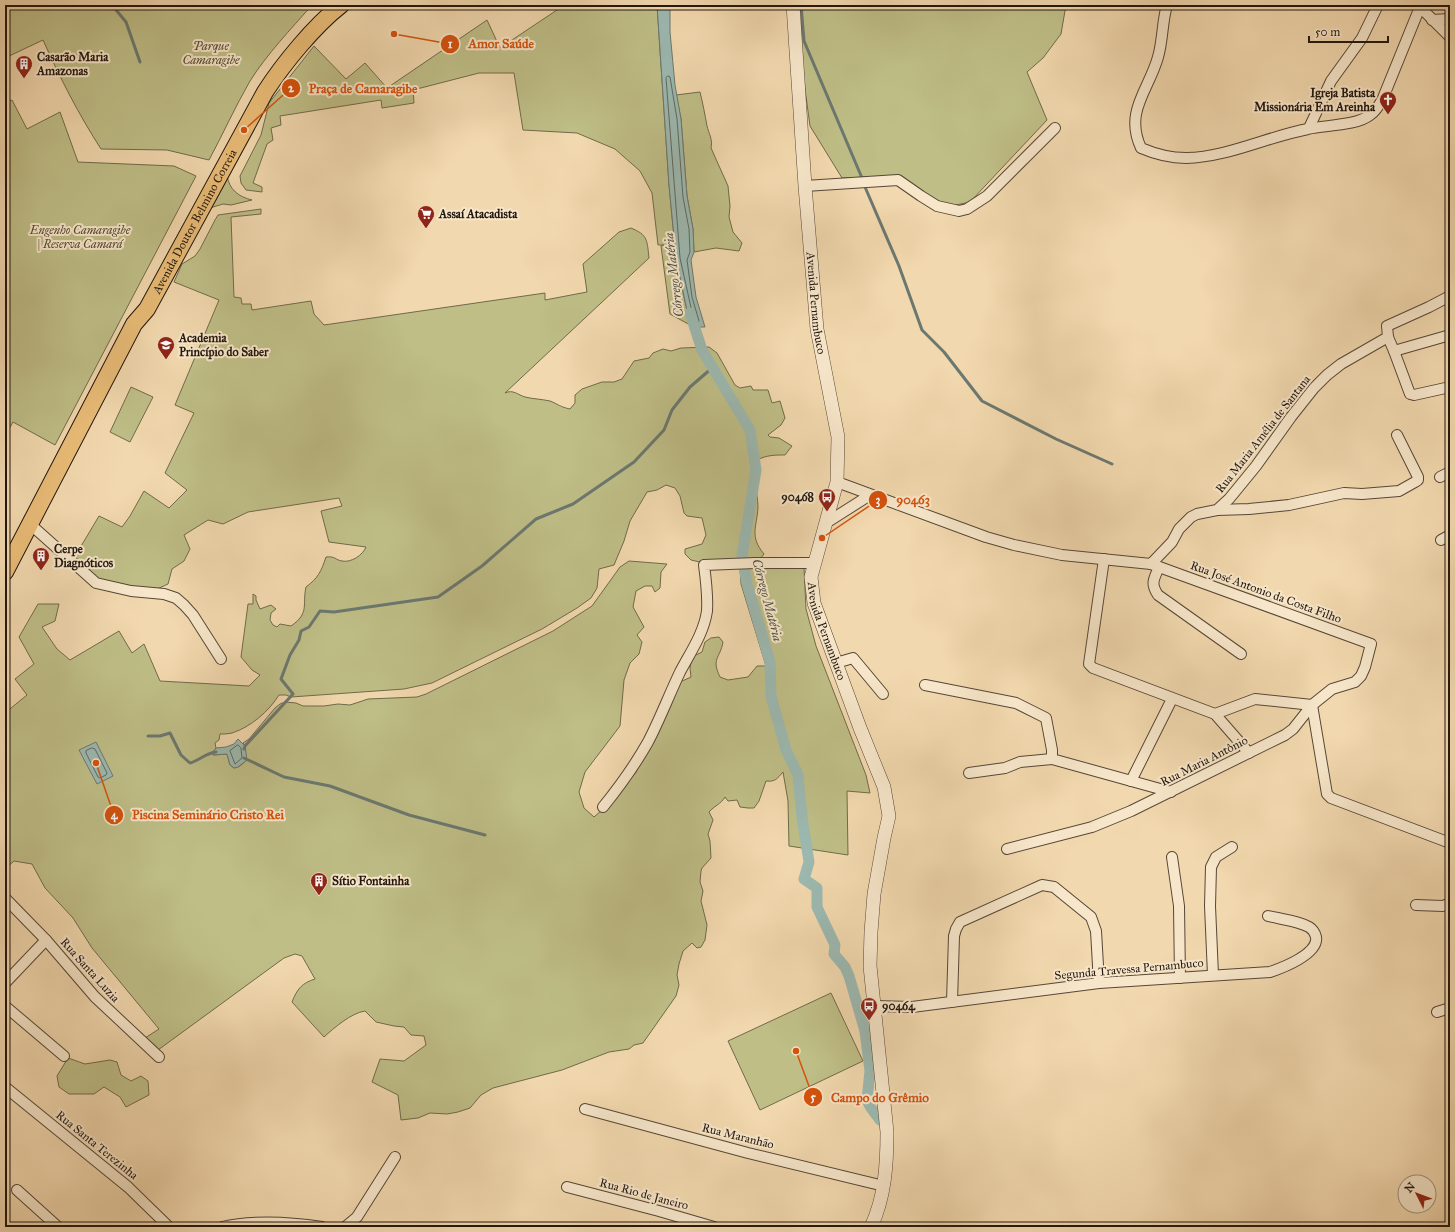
<svg xmlns="http://www.w3.org/2000/svg" width="1455" height="1232" viewBox="0 0 1455 1232" font-family="'IM FELL Great Primer',serif">
  <rect width="100%" height="100%" fill="#f2d8ae"/>
  <filter id="stains"><feTurbulence type="fractalNoise" baseFrequency=".005" numOctaves="4"/><feColorMatrix values="0 0 0 0 .2 0 0 0 0 .09 0 0 0 0 .02 0 0 0 .5 -.17"/></filter>
  <radialGradient id="worn" r=".72"><stop offset=".6" stop-color="#630" stop-opacity="0"/><stop offset="1" stop-color="#630" stop-opacity=".3"/></radialGradient>
  <g fill="#bfbe87" stroke="#706a4a">
    <path d="M5 5H312C291 29 267 54 250 81 235 107 223 134 209 160L167 150 101 149C79 115 60 78 43 40L5 58Z"/>
    <polygon points="559,5 657,5 669,185 676,258 690,325 670,314 661,246 664,245 658,245 652,193 640,171 615,149 577,133 523,130 514,73 479,73 413,90 414,103 382,108 381,100 280,116 281,125 271,128 273,140 267,144 253,183 262,187 262,192 246,190 241,183 240,176 261,135 269,103 314,46 346,79 365,63 387,88 487,20 500,48 560,8"/>
    <polygon points="803,5 1066,5 1061,34 1043,58 1027,72 1047,120 970,202 942,208 908,181 868,177 842,178 810,126 800,52"/>
    <path d="M700 92C703 104 705 115 707 126 709 134 713 140 711 148L728 186 730 206 729 217 733 232 742 243 739 251 716 248 694 252 693 229 687 196 681 119 676 95Z"/>
    <polygon points="12,100 27,129 60,112 78,162 174,166 196,176 55,445 13,422 5,436 5,103"/>
    <path d="M227 175C229 190 239 197 252 200L231 205 223 204 210 208Z"/>
    <path d="M261 209V214L231 217 234 297 241 298 242 304H251L252 310 311 301 314 314 324 325 545 293V300L587 292 583 264 619 232 631 228C648 235 647 240 649 258L505 393C513 389 518 395 525 397 533 399 541 399 550 401 558 404 560 407 570 409L575 403V395L582 389 602 382H614L622 379 634 361 649 358 653 353 663 349 671 351 681 348 709 347 717 353 735 385 740 388 751 386 753 390H768L772 403 780 401 785 418 781 425 768 435 770 437 779 438 792 446 785 455C775 455 767 455 757 460 758 470 757 476 756 485 756 492 758 500 758 507 757 527 749 536 764 554L760 559 704 563 691 560 685 554V549L702 544 706 535 702 518 687 516 684 513 680 496 675 488 666 485 657 490 647 492 630 521 624 541 614 565 599 569 597 588 591 598 577 608 542 629 432 683 404 689 291 697 286 695H279C269 711 251 727 232 733 228 734 224 734 220 734L219 740 215 743 216 748 213 752V755L227 754 230 765 234 768C240 767 243 764 246 760L245 746 243 743 249 739 275 708 280 704 285 702 296 703 303 706H324L338 704 350 705 368 699 417 697 426 694 553 631 592 606 620 567 629 561 667 564 661 572 660 588 655 592 652 586H645L636 591 633 607 644 627 637 635 642 642 639 654 630 663 624 680 620 726 585 772 579 792 584 808 594 817 610 803 636 772 655 736 680 682 691 677 690 668 692 657 702 652 705 642 711 638 719 637 723 642C720 659 711 658 720 677L728 680 748 677 757 666H766L741 584 740 566 804 568 806 609 816 646 866 775 870 793 847 791 848 855 789 846 788 801 783 772C777 779 775 782 766 781L759 801 754 808H748L740 807 737 800 728 801 725 797C721 804 714 806 709 812L713 820 708 834 710 841 711 858 702 868 701 871 700 882 703 891 701 901 707 925 705 940 701 947 697 948 692 943 683 951 679 964 677 975 679 985 676 996 643 1043 634 1045 629 1049 609 1052 562 1070 493 1088 481 1095 470 1108 458 1112 447 1114 430 1113 418 1118 401 1120 398 1095 372 1082 380 1059 404 1061 426 1045 424 1036 411 1035 404 1027 394 1026 376 1022 365 1011C351 1013 334 1028 324 1037L292 1002C297 989 302 983 315 979L302 956 295 954 284 958 158 1050 145 1038 159 1029 92 948 73 918 45 888 32 864 14 861 5 869V713L27 695 15 679 34 664 19 637 38 604H59L55 621 42 627 57 649 70 660 119 631 132 653 144 644 160 681 249 686 260 675 252 670 241 657 248 604H253V594L256 596V600L260 609 271 605 276 609 271 613 270 620 273 625 277 627 280 624 291 626C310 613 302 605 306 587 318 578 321 572 326 557 336 556 335 560 342 561 351 563 363 555 366 547L329 542 321 511 342 506 339 498 248 512 223 524 208 520 184 535 190 549 184 561 172 569 168 584 157 589 96 583 74 558 99 516 122 527 130 516 144 491 169 508 187 490 165 473 194 413 175 405 219 300 174 282 182 264 195 256 200 249 215 220 218 215Z"/>
    <polygon points="131,387 153,397 130,442 110,432"/>
    <polygon points="831,993 863,1061 760,1110 728,1041"/>
    <polygon points="68,1058 85,1064 110,1060 117,1062 121,1075 131,1081 141,1076 148,1081 149,1095 126,1107 120,1097 104,1087 94,1094 69,1094 59,1087 57,1076"/>
  </g>
  <g fill="#9cb9b1" stroke="#6b7870">
    <polygon points="657,5 670,5 670,32 675,85 681,119 687,196 693,229 694,252 691,260 696,297 705,327 694,327 690,325 676,258 669,185"/>
    <polygon points="238,739 245,746 247,760 238,767 234,768 230,765 227,754 213,755 213,752 216,748 226,747 234,744"/>
    <polygon points="96,742 113,776 97,784 79,750"/>
  </g>
  <g fill="none" stroke-linecap="round" stroke-linejoin="round">
    <g stroke="#5f6860" stroke-width="1">
      <polygon points="668,76 670,77 677,119 683,197 689,229 690,252 687,260 692,297 699,321 697,323 694,321 680,258 666,78"/>
      <polygon points="238,745 241,748 242,758 235,764 230,751"/>
      <polygon points="92,748 95,749 107,773 106,775 100,778 98,777 86,753 86,751"/>
    </g>
    <g stroke="#6b7870" stroke-width="3">
      <polyline points="112,5 126,22 140,62"/>
      <polyline points="801,5 804,41 862,178"/>
      <polyline points="865,187 899,266 922,330 944,352 982,401 1056,439 1112,464"/>
      <path d="M148 736H160L170 733 181 755 190 763C200 760 206 753 216 752"/>
      <polyline points="244,749 245,746 293,694 281,679 290,655 299,640 301,631 309,627 320,611 334,612 438,597 482,566 536,519 573,504 634,462 664,430 672,410 690,387 712,368"/>
      <polyline points="244,758 284,777 330,786 409,815 485,835"/>
    </g>
    <polyline stroke="#9cb9b1" stroke-width="11" points="690,313 702,350 750,430 756,470 742,556 747,584 770,662 771,696 786,750 798,775 802,817 809,862 804,879 817,888 817,907 835,945 834,954 845,967 849,976 865,1031 870,1071 867,1100 871,1108 880,1120"/>
    <defs>
      <g id="minor">
        <path d="M1167 5C1162 22 1163 40 1158 57 1149 90 1124 111 1141 148 1155 154 1170 158 1186 158 1228 157 1266 137 1308 129 1325 125 1356 126 1370 115 1376 111 1380 104 1383 98L1420 7"/>
        <polyline points="1418,5 1450,37"/>
        <polyline points="1432,20 1450,19"/>
        <polyline points="1309,128 1331,81 1362,38 1378,5"/>
        <polyline points="805,186 898,180 921,196 937,206 959,211 967,209 987,196 1055,128"/>
        <polyline points="1388,337 1394,351 1450,335"/>
        <polyline points="1394,351 1410,394 1414,395 1450,387"/>
        <polyline points="1440,477 1450,472"/>
        <polyline points="837,482 986,537 1014,545 1062,555 1151,564 1172,542 1179,529 1191,517 1197,514 1217,510 1229,499 1256,466 1291,417 1314,388 1327,375 1341,364 1388,337 1387,326 1429,307 1450,296"/>
        <polyline points="1217,510 1249,509 1289,505 1344,493 1362,494 1399,491 1415,482 1418,480 1418,477 1397,435"/>
        <polyline points="826,523 870,495"/>
        <polyline points="30,524 96,583 131,591 164,594 176,598 184,605 193,615 221,659"/>
        <polyline points="1441,540 1450,535"/>
        <polyline points="1104,559 1089,664 1093,668 1215,714 1249,753"/>
        <path d="M1159 567C1154 579 1150 583 1158 595L1241 654"/>
        <polyline points="836,663 853,658 883,694"/>
        <polyline points="925,685 1016,703 1046,718 1052,750 1052,759 1171,792"/>
        <polyline points="1215,714 1255,699 1312,705 1327,794 1331,798 1450,843"/>
        <polyline points="969,773 1005,768 1020,762 1052,759"/>
        <polyline points="1131,781 1172,699"/>
        <path d="M603 807C620 786 635 765 648 742 660 719 669 695 680 672 690 653 704 633 707 611 708 596 706 580 704 565L755 563H815"/>
        <polyline points="1007,849 1092,827 1131,811 1285,735 1293,729 1312,705 1332,689 1355,682 1361,676 1365,667 1371,644 1151,564"/>
        <polyline points="1172,857 1179,906 1180,978"/>
        <polyline points="5,898 46,940 95,997 159,1057"/>
        <polyline points="1416,905 1443,906 1450,903"/>
        <polyline points="1213,975 1210,906 1211,867 1216,857 1232,847"/>
        <polyline points="5,983 46,940"/>
        <polyline points="952,1002 954,936 956,929 960,922 1042,885 1054,887 1091,917 1096,931 1099,983"/>
        <polyline points="5,1006 64,1056"/>
        <path d="M875 1006 912 1007 1099 983 1270 972C1282 968 1319 954 1316 937 1315 933 1314 930 1309 927 1299 921 1280 919 1268 916"/>
        <polyline points="1437,1012 1450,1008"/>
        <polyline points="5,1087 128,1187 169,1227"/>
        <polyline points="585,1109 748,1153 884,1186"/>
        <polyline points="567,1187 659,1211 714,1227"/>
        <polyline points="17,1190 58,1227"/>
        <path d="M222 1227C254 1220 289 1222 322 1227"/>
        <polyline points="345,1227 357,1217 395,1157"/>
      </g>
      <g id="tertiary">
        <path id="s1" d="M793 5 805 186 817 329 838 437 837 482 811 577 814 603 860 728 884 787 889 816 884 838 874 894 871 932 870 966 887 1132C887 1165 885 1197 871 1227"/>
      </g>
      <g id="primary">
        <path id="s2" d="M5 572 134 324 147 309 265 92C283 64 315 25 341 5"/>
      </g>
    </defs>
    <use href="#minor" stroke="#564736" stroke-width="12"/>
    <use href="#tertiary" stroke="#564736" stroke-width="14"/>
    <use href="#primary" stroke="#22170e" stroke-width="18"/>
    <use href="#minor" stroke="#f7e6ca" stroke-width="10"/>
    <use href="#tertiary" stroke="#f7e6ca" stroke-width="13"/>
    <use href="#primary" stroke="#e9bc77" stroke-width="16"/>
  </g>
  <defs>
    <symbol id="building-pin" viewBox="-11 -11 22 30"><path d="M0 17L-7.5 6A9.5 9.5 0 1 1 7.5 6Z" fill="#8f2418" stroke="#f7e6ca"/><path d="M-4-6H4V6H1V3H-1V6H-4ZM-2.5-4.3h1.7v1.8h-1.7ZM.8-4.3h1.7v1.8H.8ZM-2.5-1h1.7V.8h-1.7ZM.8-1h1.7V.8H.8Z" fill="#fff"/></symbol>
    <symbol id="church-pin" viewBox="-11 -11 22 30"><path d="M0 17L-7.5 6A9.5 9.5 0 1 1 7.5 6Z" fill="#8f2418" stroke="#f7e6ca"/><path d="M-1.2-6h2.4v3.5h3.3v2.4h-3.3V6h-2.4V-.1h-3.3v-2.4h3.3Z" fill="#fff"/></symbol>
    <symbol id="supermarket-pin" viewBox="-11 -11 22 30"><path d="M0 17L-7.5 6A9.5 9.5 0 1 1 7.5 6Z" fill="#8f2418" stroke="#f7e6ca"/><path d="M-6-5.5h2.5l.6 2H6L4.5 2H-2.5L-4.4-4H-6ZM-1.5 3.2a1.3 1.3 0 1 0 .1 0ZM3 3.2a1.3 1.3 0 1 0 .1 0Z" fill="#fff"/></symbol>
    <symbol id="university-pin" viewBox="-11 -11 22 30"><path d="M0 17L-7.5 6A9.5 9.5 0 1 1 7.5 6Z" fill="#8f2418" stroke="#f7e6ca"/><path d="M0-5L7-2L0 1L-7-2ZM-4 1L0 2.5L4 1V4Q0 6-4 4Z" fill="#fff"/></symbol>
    <symbol id="bus-pin" viewBox="-11 -11 22 30"><path d="M0 17L-7.5 6A9.5 9.5 0 1 1 7.5 6Z" fill="#8f2418" stroke="#f7e6ca"/><path d="M-5-6H5V4H4V6H2V4H-2V6H-4V4H-5ZM-3.5-4V0h7V-4ZM-3.5 1.2v1.5H-2V1.2ZM2 1.2v1.5H3.5V1.2Z" fill="#fff"/></symbol>
  </defs>
  <g fill-rule="evenodd">
    <use href="#building-pin" x="14" y="54" width="20" height="27"/>
    <use href="#church-pin" x="1378" y="90" width="20" height="27"/>
    <use href="#supermarket-pin" x="416" y="204" width="20" height="27"/>
    <use href="#university-pin" x="156" y="335" width="20" height="27"/>
    <use href="#bus-pin" x="817" y="487" width="20" height="27"/>
    <use href="#building-pin" x="31" y="546" width="20" height="27"/>
    <use href="#building-pin" x="309" y="871" width="20" height="27"/>
    <use href="#bus-pin" x="859" y="996" width="20" height="27"/>
  </g>
  <g text-anchor="middle" stroke-width="4" stroke-linejoin="round" paint-order="stroke">
    <g font-size="12" font-style="italic" fill="#514932" stroke="#f7e6ca">
      <text x="211" y="50">Parque<tspan x="211" dy="14">Camaragibe</tspan></text>
      <text x="80" y="234">Engenho Camaragibe<tspan x="80" dy="14">| Reserva Camará</tspan></text>
    </g>
    <g font-size="12" font-weight="bold" fill="#22170e" stroke="#f7e6ca" text-anchor="start">
      <text x="37" y="61">Casarão Maria<tspan x="37" dy="14">Amazonas</tspan></text>
      <text x="1375" y="97" text-anchor="end">Igreja Batista<tspan x="1375" dy="14">Missionária Em Areinha</tspan></text>
      <text x="439" y="218">Assaí Atacadista</text>
      <text x="179" y="342">Academia<tspan x="179" dy="14">Princípio do Saber</tspan></text>
      <text x="814" y="501" text-anchor="end">90468</text>
      <text x="54" y="553">Cerpe<tspan x="54" dy="14">Diagnóticos</tspan></text>
      <text x="332" y="885">Sítio Fontainha</text>
      <text x="882" y="1010">90464</text>
    </g>
    <g font-size="12" fill="#22170e" stroke="#f7e6ca">
      <text dy="4" stroke="none"><textPath href="#s2" startOffset="399">Avenida Doutor Belmino Correia</textPath></text>
      <text dy="4" stroke="none"><textPath href="#s1" startOffset="299">Avenida Pernambuco</textPath></text>
      <text transform="translate(1263 434) rotate(-52)" y="4">Rua Maria Amélia de Santana</text>
      <text transform="translate(1266 592) rotate(20)" y="4">Rua José Antonio da Costa Filho</text>
      <text dy="4" stroke="none"><textPath href="#s1" startOffset="635">Avenida Pernambuco</textPath></text>
      <text transform="translate(1204 761) rotate(-27)" y="4">Rua Maria Antônio</text>
      <text transform="translate(1129 969) rotate(-5)" y="4">Segunda Travessa Pernambuco</text>
      <text transform="translate(90 970) rotate(48)" y="4">Rua Santa Luzia</text>
      <text transform="translate(738 1136) rotate(14)" y="4">Rua Maranhão</text>
      <text transform="translate(97 1145) rotate(39)" y="4">Rua Santa Terezinha</text>
      <text transform="translate(644 1194) rotate(15)" y="4">Rua Rio de Janeiro</text>
    </g>
    <g font-size="13" font-style="italic" fill="#4d5047" stroke="#f7e6ca">
      <text transform="translate(673 275) rotate(-97)" y="5">Córrego Matéria</text>
      <text transform="translate(768 600) rotate(75)" y="5">Córrego Matéria</text>
    </g>
  </g>
  <path fill="none" stroke="#d4520c" stroke-width="1.5" d="M394 34L450 44M244 130L291 88M822 538L878 500M96 763L114 815M796 1051L813 1097"/>
  <g fill="#d4520c" stroke="#f7e6ca" stroke-width="1.5">
    <circle cx="394" cy="34" r="4"/>
    <circle cx="244" cy="130" r="4"/>
    <circle cx="822" cy="538" r="4"/>
    <circle cx="96" cy="763" r="4"/>
    <circle cx="796" cy="1051" r="4"/>
    <circle cx="450" cy="44" r="10"/>
    <circle cx="291" cy="88" r="10"/>
    <circle cx="878" cy="500" r="10"/>
    <circle cx="114" cy="815" r="10"/>
    <circle cx="813" cy="1097" r="10"/>
  </g>
  <g font-size="12" text-anchor="middle" font-weight="bold" fill="#fff">
    <text x="450" y="48">1</text>
    <text x="291" y="92">2</text>
    <text x="878" y="504">3</text>
    <text x="114" y="819">4</text>
    <text x="813" y="1101">5</text>
  </g>
  <g font-size="13" text-anchor="middle" font-weight="bold" fill="#d4520c" stroke="#f7e6ca" stroke-width="4" stroke-linejoin="round" paint-order="stroke">
    <text x="501" y="48">Amor Saúde</text>
    <text x="363" y="93">Praça de Camaragibe</text>
    <text x="913" y="504">90463</text>
    <text x="208" y="819">Piscina Seminário Cristo Rei</text>
    <text x="880" y="1102">Campo do Grêmio</text>
  </g>
  <rect width="1455" height="1232" fill="none" stroke="#f2d8ae" stroke-width="20"/>
  <rect x="6" y="6" width="1443" height="1220" fill="none" stroke="#22170e" stroke-width="2"/>
  <rect x="10" y="10" width="1435" height="1212" fill="none" stroke="#22170e"/>
  <g transform="translate(1417 1194) rotate(312)"><circle r="19" fill="#f7e6ca" stroke="#a2937f"/>
  <path d="M0-3L7 15L0 10L-7 15Z" fill="#8f2418"/>
  <text y="-6" font-size="11" font-weight="bold" text-anchor="middle" fill="#22170e">N</text>
  </g>
  <path d="M1309 36v6h79v-6" fill="none" stroke="#22170e" stroke-width="2"/>
  <text x="1315" y="36" font-size="12" fill="#22170e" stroke="#f7e6ca" stroke-width="3" paint-order="stroke">50 m</text>
  <rect width="100%" height="100%" filter="url(#stains)"/>
  <rect width="100%" height="100%" fill="url(#worn)"/>
</svg>
